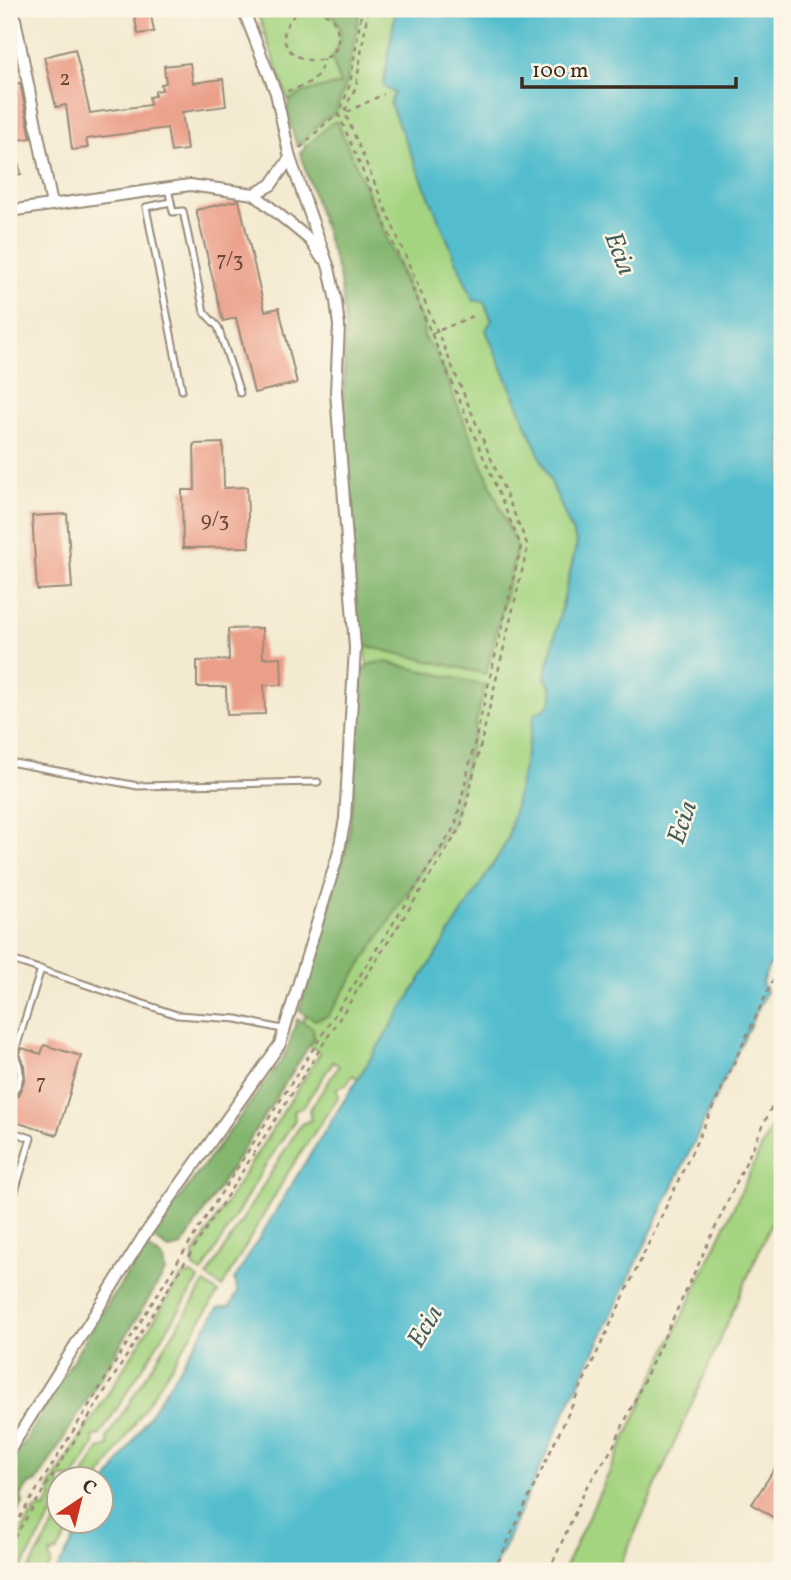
<svg xmlns="http://www.w3.org/2000/svg" width="791" height="1580" viewBox="0 0 791 1580" font-family="Vollkorn,serif">
  <rect width="100%" height="100%" fill="#fcf5e5"/>
  <filter id="ink" filterUnits="userSpaceOnUse"><feTurbulence type="fractalNoise" baseFrequency=".0143" numOctaves="2"/><feDisplacementMap in="SourceGraphic" scale="14" xChannelSelector="R" yChannelSelector="G"/><feConvolveMatrix kernelMatrix="1 2 1 2 8 2 1 2 1" color-interpolation-filters="sRGB"/></filter>
  <filter id="wash" filterUnits="userSpaceOnUse"><feTurbulence type="fractalNoise" baseFrequency=".00686" numOctaves="4" result="noise"/><feDisplacementMap in="SourceGraphic" scale="28" xChannelSelector="R" yChannelSelector="G"/><feGaussianBlur stdDeviation="1.57" result="paint"/><feColorMatrix in="noise" values="0 0 0 0 0 0 0 0 0 0 0 0 0 0 0 0 0 1.4 0 .05"/><feComposite in="paint" operator="in"/></filter>
  <g filter="url(#wash)">
    <rect width="100%" height="100%" fill="#f4ead1"/>
    <g fill="#a5d481" stroke="#707f50" stroke-width="2">
      <path d="M256 9H396L384 86 394 93 492 320 487 330 577 543 545 678C555 689 556 703 542 711L508 838 502 850 359 1079 353 1075 346 1085 337 1088 338 1097 289 1171 222 1287 207 1277 301 1124 311 1120 309 1111 339 1066 333 1062 303 1107 294 1111 295 1120 263 1169 202 1273 194 1268 193 1256 320 1053 298 1037 333 932 356 836 369 698 340 246Z"/>
      <polygon points="782,1104 782,1199 618,1571 563,1571"/>
      <polygon points="191,1274 199,1279 100,1435 93,1437 94,1445 74,1478 60,1478 59,1503 20,1571 9,1571 9,1553 35,1510 45,1508 52,1497 49,1488 181,1277"/>
      <polygon points="205,1283 218,1293 100,1478 82,1478 99,1449 109,1446 107,1438"/>
      <polygon points="59,1517 60,1520 76,1521 57,1552 49,1555 51,1564 47,1571 28,1571"/>
    </g>
    <g fill="#84b66f" stroke="#607046" stroke-width="2">
      <path d="M326 9H360L347 81 335 114 325 118 297 146 286 111 290 100 304 92 340 84 332 58C344 40 344 23 326 9Z"/>
      <path d="M337 121 424 326C422 337 425 344 434 349L517 548 486 674 370 647 358 635 343 405 345 327 343 302 339 275 300 153 330 124Z"/>
      <polygon points="385,662 485,685 452,824 328,1016 315,1020 299,1011 348,839 356,763 356,683 364,668 373,663"/>
      <polygon points="297,1019 313,1028 314,1038 182,1246 169,1249 151,1237 281,1061 288,1048"/>
      <polygon points="146,1246 163,1259 165,1272 37,1482 29,1484 21,1496 23,1503 9,1527 9,1468 90,1331"/>
    </g>
    <path fill="#52bdce" stroke="#467476" stroke-width="2" d="M396 9H782V950L778 961 769 966 762 982 766 992 567 1408 493 1571H56L85 1521 102 1520 103 1488 218 1308 230 1306 238 1292 234 1280 301 1169 502 850 508 838 535 713 547 708C555 697 554 687 545 678L577 543 486 330 492 320 484 302 473 300 390 104 394 93 383 86Z"/>
    <g id="blocks">
      <g fill="#eb9e88">
        <polygon points="133,9 150,9 154,32 138,34"/>
        <polygon points="75,49 90,113 150,105 149,97 155,96 155,91 162,90 161,84 166,83 164,66 190,63 193,83 223,79 226,106 182,112 187,150 171,152 167,128 86,139 88,148 72,150 66,105 56,107 44,57"/>
        <polygon points="20,83 31,138 13,141 21,174 9,177 9,85"/>
        <polygon points="239,200 265,311 279,308 297,383 254,393 236,318 223,321 196,210"/>
        <polygon points="223,443 224,488 247,487 249,547 183,548 182,490 195,490 194,444"/>
        <polygon points="67,514 72,588 37,590 32,516"/>
        <polygon points="262,628 263,658 281,657 282,685 264,685 265,714 227,715 226,687 197,687 197,661 229,660 228,629"/>
        <polygon points="44,1045 81,1056 57,1135 9,1120 9,1103 18,1096 25,1078 24,1065 20,1054 22,1048 41,1054"/>
        <polygon points="782,1457 782,1523 752,1504"/>
      </g>
    </g>
  </g>
  <g filter="url(#ink)">
    <use href="#blocks" fill-opacity="0" stroke="#988a78" stroke-width="2"/>
    <g fill="none" stroke-linecap="round" stroke-linejoin="round">
      <defs>
        <g id="service">
          <polyline points="168,188 173,212 183,211 204,312 218,327 240,393"/>
          <polyline points="171,202 146,207 182,390"/>
          <polyline points="9,762 138,786 318,782"/>
          <polyline points="9,959 177,1015 237,1019 286,1030"/>
          <path d="M9 1098C21 1084 24 1071 14 1054L41 969"/>
          <polyline points="9,1131 31,1138 13,1198 9,1197"/>
        </g>
        <g id="minor">
          <polyline points="13,9 52,205"/>
          <polyline points="254,194 271,185 290,158"/>
          <polyline points="9,211 190,185 254,194 310,240 321,257"/>
          <polyline points="9,1451 143,1237 280,1044 338,855 345,819 355,648 336,392 339,326 336,301 329,268 290,158 276,93 243,9"/>
        </g>
      </defs>
      <use href="#service" stroke="#988a78" stroke-width="9"/>
      <use href="#minor" stroke="#988a78" stroke-width="14"/>
      <g stroke="#988a78" stroke-width="2.5" stroke-dasharray="5 5" stroke-linecap="butt">
        <path d="M314 9 296 13C251 59 349 84 337 29 335 17 325 12 314 9"/>
        <polyline points="256,11 267,9"/>
        <path d="M287 91C305 86 321 80 323 59"/>
        <polyline points="347,112 384,94"/>
        <polyline points="300,148 328,121 337,116"/>
        <polyline points="431,334 477,314"/>
        <polyline points="773,980 782,983"/>
        <polyline points="9,1535 178,1261 455,826 521,546 339,115 350,84 362,9"/>
        <polyline points="9,1546 183,1265 461,827 528,546 345,113 348,102 356,87 368,9"/>
        <polyline points="494,1571 773,980 782,952"/>
        <polyline points="549,1571 586,1488 612,1449 782,1085"/>
      </g>
      <use href="#service" stroke="#fff" stroke-width="5"/>
      <use href="#minor" stroke="#fff" stroke-width="10"/>
    </g>
  </g>
  <g text-anchor="middle" stroke-width="5" stroke-linejoin="round" paint-order="stroke">
    <g font-size="21" fill="#674738">
      <text x="65" y="85">2</text>
      <text x="230" y="266">7/3</text>
      <text x="215" y="526">9/3</text>
      <text x="41" y="1089">7</text>
    </g>
    <g font-size="26" font-style="italic" fill="#435d5c" stroke="#fcf5e5">
      <text transform="translate(621 253) rotate(69)" y="9">Есіл</text>
      <text transform="translate(681 822) rotate(-71)" y="9">Есіл</text>
      <text transform="translate(424 1326) rotate(-59)" y="9">Есіл</text>
    </g>
  </g>
  <rect width="791" height="1580" fill="none" stroke="#fcf5e5" stroke-width="35"/>
  <g transform="translate(80 1500) rotate(35)"><circle r="33" fill="#fcf5e5" stroke="#afa495" stroke-width="2"/>
  <path d="M0-5L12 26L0 18L-12 26Z" fill="#c8321e"/>
  <text y="-10" font-size="19" font-weight="bold" text-anchor="middle" fill="#3b2a1e">С</text>
  </g>
  <path d="M522 77v10h214v-10" fill="none" stroke="#3b2a1e" stroke-width="3.5"/>
  <text x="532" y="77" font-size="21" fill="#3b2a1e" stroke="#fcf5e5" stroke-width="5" paint-order="stroke">100 m</text>
</svg>
